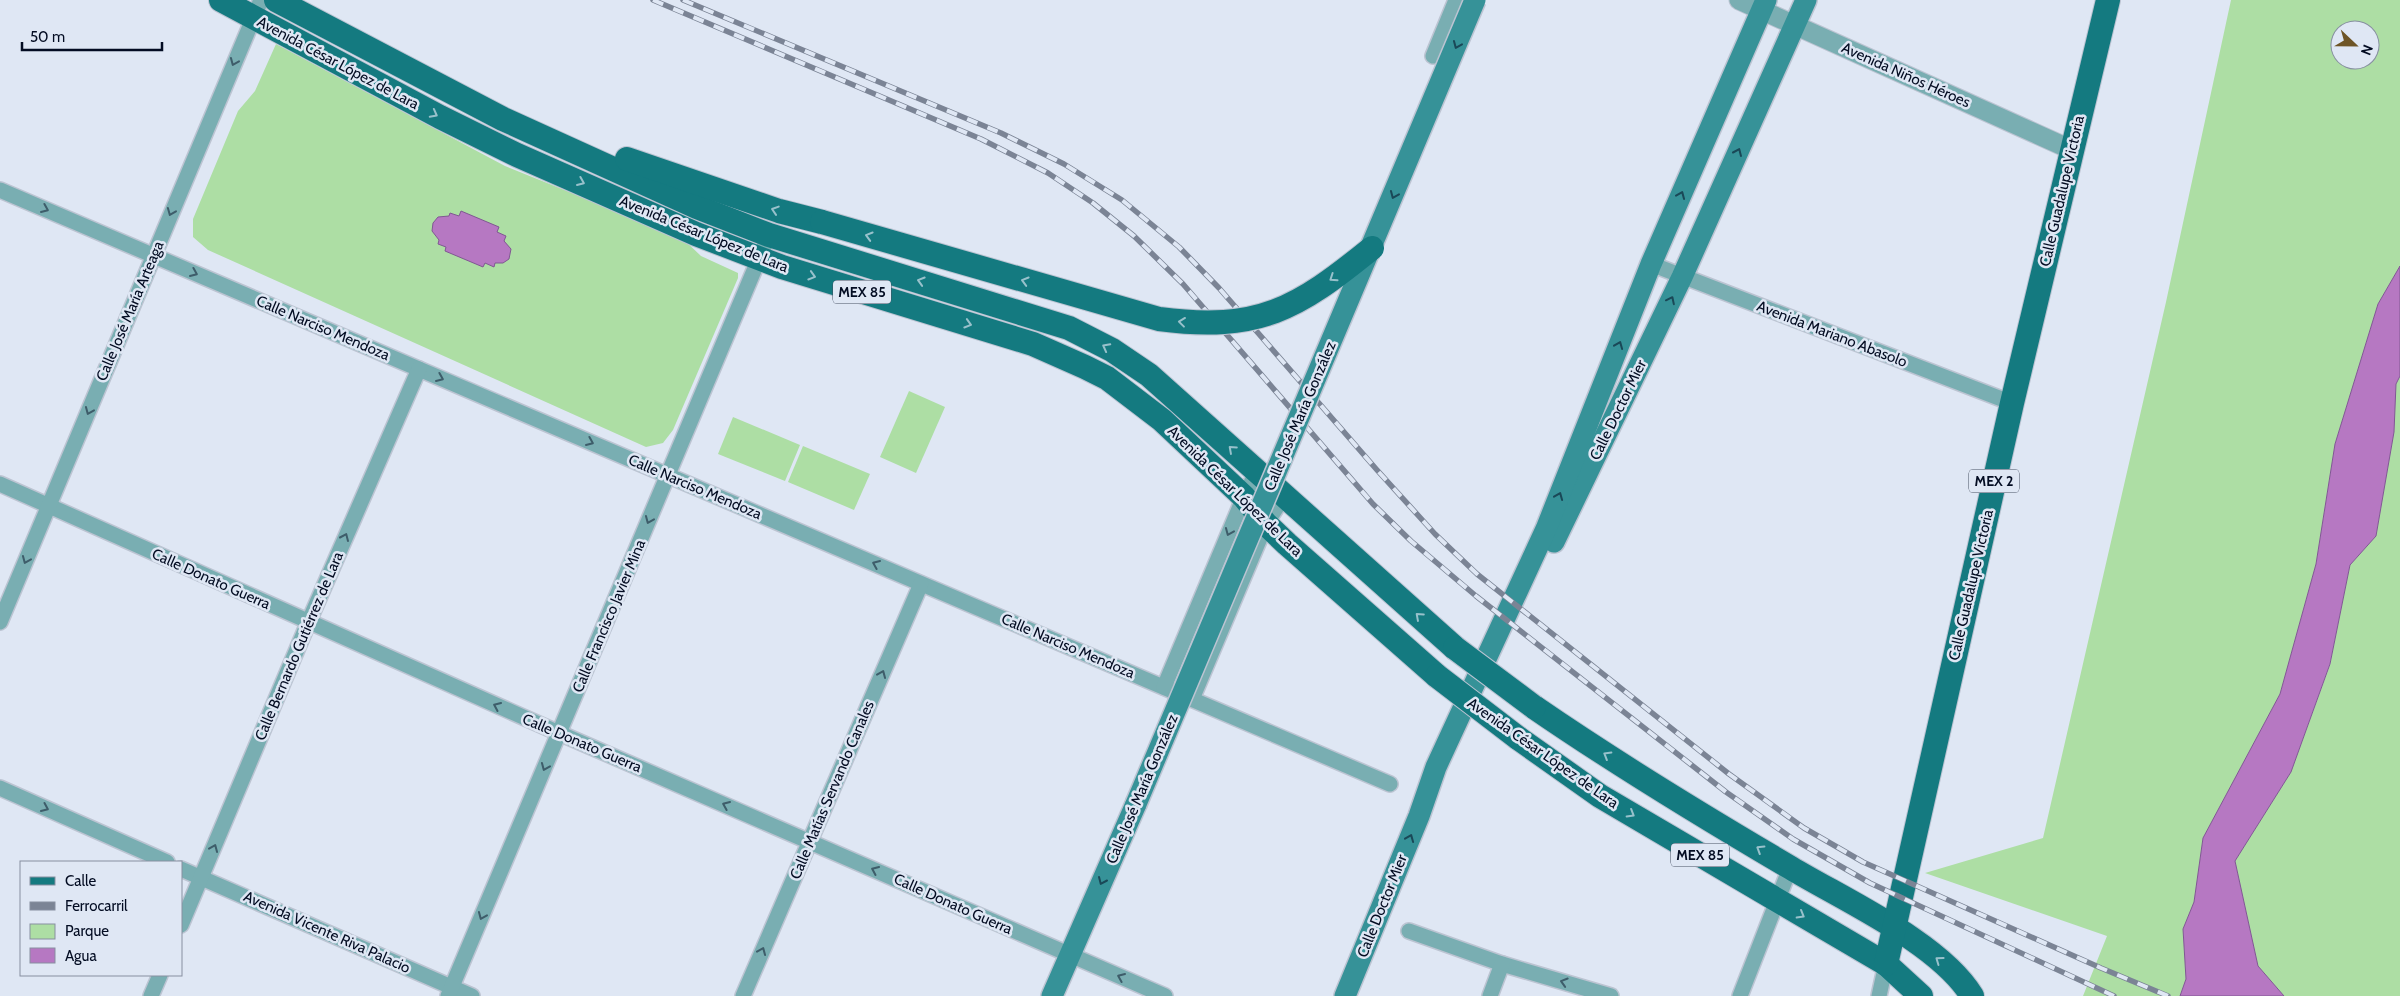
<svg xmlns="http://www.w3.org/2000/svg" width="2400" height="996" viewBox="0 0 2400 996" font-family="Cabin,sans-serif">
  <rect width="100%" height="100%" fill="#dfe7f4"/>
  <g fill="#addea4" fill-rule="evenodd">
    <path d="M2231 0H2400V266L2378 304 2335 444 2316 564 2280 694 2203 838 2194 902 2183 929 2186 979 2180 996H2083L2107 936 1925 873 2043 838 2166 302ZM2340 30H2370V60H2340Z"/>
    <polygon points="276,44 505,166 681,237 701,256 738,273 738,278 673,430 663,443 646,447 208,250 193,237 193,219 238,111 255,91"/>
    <polygon points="2400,376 2400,996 2284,996 2258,966 2235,861 2291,772 2330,665 2350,565 2376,536 2394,432 2396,384"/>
    <polygon points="909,391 945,407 916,473 880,457"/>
    <polygon points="733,417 800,445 785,481 718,454"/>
    <polygon points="803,446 870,474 854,510 788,482"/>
  </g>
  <g fill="#b678c2" stroke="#805892">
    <polygon points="461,211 499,227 497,232 506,236 504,241 511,249 509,259 503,263 495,263 494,267 485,263 483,267 445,251 446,247 438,244 439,240 432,231 433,223 438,217 449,216 450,213 459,216"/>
    <polygon points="2400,266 2400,376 2396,384 2394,432 2376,536 2350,565 2330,664 2291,772 2235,861 2258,966 2284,996 2180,996 2186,979 2183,929 2194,902 2203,838 2280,694 2316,564 2335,444 2378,304"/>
  </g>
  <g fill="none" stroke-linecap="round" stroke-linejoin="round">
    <defs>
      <g id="minor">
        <polyline points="1433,56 1456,0"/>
        <polyline points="0,190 1390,784"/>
        <polyline points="1651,264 2012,403"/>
        <polyline points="0,484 559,733 1165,996"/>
        <polyline points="0,622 261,0"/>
        <polyline points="1164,687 1244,497 1257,471"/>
        <polyline points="1192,699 1266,524 1284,496"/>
        <polyline points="0,788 167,862"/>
        <polyline points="181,869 472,996"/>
        <polyline points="181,925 309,621 419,369"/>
        <polyline points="1409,931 1502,964 1611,996"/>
        <polyline points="151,996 160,975"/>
        <polyline points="448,996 769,235"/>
        <polyline points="743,996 921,584"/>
        <polyline points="1490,996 1502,964"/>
        <polyline points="1740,996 1790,868"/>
        <polyline points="1879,996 1886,964"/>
      </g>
      <polyline id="tertiary" points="1739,0 2072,150"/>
      <g id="secondary">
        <polyline points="1554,542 1682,277 1806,0"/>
        <polyline points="1052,996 1136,804"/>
        <polyline points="1345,996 1419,816 1436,767 1546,529 1651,264 1766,0"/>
      </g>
      <g id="primary">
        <polyline points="221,0 440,117 517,155 696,234 782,267 1033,344 1085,367 1107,378 1162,420 1244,497 1266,524 1287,544 1437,676"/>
        <polyline points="276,0 503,119 697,207 769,235 1069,328 1112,350 1149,375 1455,648"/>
        <polyline points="627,159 779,211 822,222"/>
        <path d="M1534 707C1617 764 1704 817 1791 868 1844 900 1940 943 1972 996"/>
        <polyline points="1518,738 1600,796 1886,964 1921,996"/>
        <polyline points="1886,964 2012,403 2108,0"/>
      </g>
    </defs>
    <use href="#minor" stroke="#bcc4d2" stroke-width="18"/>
    <use href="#tertiary" stroke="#bcc4d2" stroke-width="21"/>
    <use href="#secondary" stroke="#bcc4d2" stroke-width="24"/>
    <use href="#primary" stroke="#bcc4d2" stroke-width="26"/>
    <use href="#minor" stroke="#79aeb2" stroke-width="15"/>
    <use href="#tertiary" stroke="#79aeb2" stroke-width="19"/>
    <use href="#secondary" stroke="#369298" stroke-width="21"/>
    <use href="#primary" stroke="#147a80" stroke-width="24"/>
    <defs>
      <g id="rail">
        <polyline points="653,0 981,139 1048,173 1093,203 1134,236 1183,284 1373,504 1411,541 1476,596 1726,792 1793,839 1870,883 2114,996"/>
        <polyline points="683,0 1001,133 1064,164 1122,200 1179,247 1219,288 1377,470 1435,534 1477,574 1729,774 1804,828 1863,862 2101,968 2168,996"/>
      </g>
    </defs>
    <use href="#rail" stroke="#7b8495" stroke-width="5.5"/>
    <use href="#rail" stroke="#dfe7f4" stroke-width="4" stroke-dasharray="11" stroke-linecap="butt"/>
    <defs>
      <polyline id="secondary-bridge" points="1136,804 1475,0"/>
      <g id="primary-bridge">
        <path d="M822 222 1159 319C1259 332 1297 309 1372 248"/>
        <polyline points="1455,648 1534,707"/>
        <polyline points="1437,676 1518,738"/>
      </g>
    </defs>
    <use href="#secondary-bridge" stroke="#bcc4d2" stroke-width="24" stroke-linecap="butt"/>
    <use href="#primary-bridge" stroke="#bcc4d2" stroke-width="26" stroke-linecap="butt"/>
    <use href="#secondary-bridge" stroke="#369298" stroke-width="21"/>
    <use href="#primary-bridge" stroke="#147a80" stroke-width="24"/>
  </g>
  <defs><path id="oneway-chevron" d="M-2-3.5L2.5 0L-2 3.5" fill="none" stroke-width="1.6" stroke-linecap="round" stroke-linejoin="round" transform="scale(1.25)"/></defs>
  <g stroke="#1a4857">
    <use href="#oneway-chevron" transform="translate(1457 45) rotate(113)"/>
    <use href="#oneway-chevron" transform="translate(1738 152) rotate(-66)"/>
    <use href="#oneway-chevron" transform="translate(1394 195) rotate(113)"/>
    <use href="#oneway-chevron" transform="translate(1681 195) rotate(-67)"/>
    <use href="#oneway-chevron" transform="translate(1671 300) rotate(-64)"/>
    <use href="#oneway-chevron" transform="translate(1619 345) rotate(-68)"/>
    <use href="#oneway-chevron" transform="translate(1559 496) rotate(-68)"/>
    <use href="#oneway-chevron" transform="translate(1410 838) rotate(-68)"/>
    <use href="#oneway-chevron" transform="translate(1102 881) rotate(114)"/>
  </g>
  <g stroke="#3e5d6a">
    <use href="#oneway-chevron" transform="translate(234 62) rotate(113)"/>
    <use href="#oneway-chevron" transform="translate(45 209) rotate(23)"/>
    <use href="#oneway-chevron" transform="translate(171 212) rotate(112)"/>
    <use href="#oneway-chevron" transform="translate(194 273) rotate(23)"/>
    <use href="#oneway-chevron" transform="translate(440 378) rotate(23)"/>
    <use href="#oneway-chevron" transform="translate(89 411) rotate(113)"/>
    <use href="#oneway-chevron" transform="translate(590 442) rotate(23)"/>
    <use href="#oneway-chevron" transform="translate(649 520) rotate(113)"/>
    <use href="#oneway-chevron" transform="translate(1229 532) rotate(113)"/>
    <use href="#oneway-chevron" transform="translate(345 537) rotate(-66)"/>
    <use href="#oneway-chevron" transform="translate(26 560) rotate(113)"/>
    <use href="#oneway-chevron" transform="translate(876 564) rotate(-157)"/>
    <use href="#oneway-chevron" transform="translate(882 674) rotate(-67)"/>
    <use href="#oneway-chevron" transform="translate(497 706) rotate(-156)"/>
    <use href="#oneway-chevron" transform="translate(545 767) rotate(113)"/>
    <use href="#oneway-chevron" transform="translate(726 805) rotate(-157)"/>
    <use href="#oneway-chevron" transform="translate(45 808) rotate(24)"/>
    <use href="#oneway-chevron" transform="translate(214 848) rotate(-67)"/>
    <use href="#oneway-chevron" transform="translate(875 870) rotate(-156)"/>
    <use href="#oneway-chevron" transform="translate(482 916) rotate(113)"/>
    <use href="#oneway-chevron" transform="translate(762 951) rotate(-67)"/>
    <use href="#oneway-chevron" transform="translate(1121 977) rotate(-157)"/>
    <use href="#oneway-chevron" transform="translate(1564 982) rotate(-163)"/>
  </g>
  <g stroke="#98c1cb">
    <use href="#oneway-chevron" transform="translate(434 114) rotate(28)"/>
    <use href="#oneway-chevron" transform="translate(581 182) rotate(23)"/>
    <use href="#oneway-chevron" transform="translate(775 210) rotate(-162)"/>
    <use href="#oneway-chevron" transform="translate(869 236) rotate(-164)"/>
    <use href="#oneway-chevron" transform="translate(812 276) rotate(17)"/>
    <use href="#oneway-chevron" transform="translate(1333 278) rotate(146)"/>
    <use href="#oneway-chevron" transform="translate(921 281) rotate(-163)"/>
    <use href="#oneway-chevron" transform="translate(1025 281) rotate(-164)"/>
    <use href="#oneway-chevron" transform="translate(1182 322) rotate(-173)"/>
    <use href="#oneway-chevron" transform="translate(968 324) rotate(17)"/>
    <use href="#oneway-chevron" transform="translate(1106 347) rotate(-152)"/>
    <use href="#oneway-chevron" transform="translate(1232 449) rotate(-138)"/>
    <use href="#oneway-chevron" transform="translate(1419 616) rotate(-138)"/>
    <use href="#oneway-chevron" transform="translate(1607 755) rotate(-149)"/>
    <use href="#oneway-chevron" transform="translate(1631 814) rotate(31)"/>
    <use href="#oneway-chevron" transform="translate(1760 849) rotate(-148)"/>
    <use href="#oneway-chevron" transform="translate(1801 915) rotate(30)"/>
    <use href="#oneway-chevron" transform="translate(1939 960) rotate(-144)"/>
  </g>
  <g text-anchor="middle" stroke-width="5" stroke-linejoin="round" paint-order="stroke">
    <g fill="#dfe7f4" stroke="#454e61" stroke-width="1">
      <rect x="833" y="280.5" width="58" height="23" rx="4"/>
      <rect x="1969" y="469.5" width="50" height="23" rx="4"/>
      <rect x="1671" y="843.5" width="58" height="23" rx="4"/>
    </g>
    <g font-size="14" font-weight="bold" fill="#030c22">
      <text x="862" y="297">MEX 85</text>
      <text x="1994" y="486">MEX 2</text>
      <text x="1700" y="860">MEX 85</text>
    </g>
    <g font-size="15" fill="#030c22" stroke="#dfe7f4">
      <text transform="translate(338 63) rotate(28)" y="5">Avenida César López de Lara</text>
      <text transform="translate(1906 75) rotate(24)" y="5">Avenida Niños Héroes</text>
      <text transform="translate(2062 191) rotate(-77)" y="5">Calle Guadalupe Victoria</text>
      <text transform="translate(704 234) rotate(22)" y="5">Avenida César López de Lara</text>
      <text transform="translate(130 311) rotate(-67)" y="5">Calle José María Arteaga</text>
      <text transform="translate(323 328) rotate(23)" y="5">Calle Narciso Mendoza</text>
      <text transform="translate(1832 334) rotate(21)" y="5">Avenida Mariano Abasolo</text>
      <text transform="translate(1618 410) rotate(-64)" y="5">Calle Doctor Mier</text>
      <text transform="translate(1300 416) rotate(-67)" y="5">Calle José María González</text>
      <text transform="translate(695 487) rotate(23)" y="5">Calle Narciso Mendoza</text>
      <text transform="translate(1235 491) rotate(44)" y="5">Avenida César López de Lara</text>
      <text transform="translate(211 579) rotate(24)" y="5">Calle Donato Guerra</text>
      <text transform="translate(1971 585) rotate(-77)" y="5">Calle Guadalupe Victoria</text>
      <text transform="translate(609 616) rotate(-67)" y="5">Calle Francisco Javier Mina</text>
      <text transform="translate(299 646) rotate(-67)" y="5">Calle Bernardo Gutiérrez de Lara</text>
      <text transform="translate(1068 646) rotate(23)" y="5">Calle Narciso Mendoza</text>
      <text transform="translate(582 743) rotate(23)" y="5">Calle Donato Guerra</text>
      <text transform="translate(1543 753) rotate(35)" y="5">Avenida César López de Lara</text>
      <text transform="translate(1142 789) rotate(-67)" y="5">Calle José María González</text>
      <text transform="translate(832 790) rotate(-67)" y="5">Calle Matías Servando Canales</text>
      <text transform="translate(953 904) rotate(24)" y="5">Calle Donato Guerra</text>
      <text transform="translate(1382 906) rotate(-68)" y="5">Calle Doctor Mier</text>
      <text transform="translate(327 932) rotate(24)" y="5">Avenida Vicente Riva Palacio</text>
    </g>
  </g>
  <rect x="20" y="861" width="162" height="115" fill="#dfe7f4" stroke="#878fa0"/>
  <rect x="30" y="877" width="25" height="8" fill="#147a80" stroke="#878fa0"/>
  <text x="65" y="886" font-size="15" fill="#030c22">Calle</text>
  <rect x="30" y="902" width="25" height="8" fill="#7b8495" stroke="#878fa0"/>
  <text x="65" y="911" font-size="15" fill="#030c22">Ferrocarril</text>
  <rect x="30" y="924" width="25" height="15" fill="#addea4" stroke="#878fa0"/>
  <text x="65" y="936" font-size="15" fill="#030c22">Parque</text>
  <rect x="30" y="948" width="25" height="15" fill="#b678c2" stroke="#878fa0"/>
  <text x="65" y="961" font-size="15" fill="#030c22">Agua</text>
  <g transform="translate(2355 45) rotate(112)"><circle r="24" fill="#dfe7f4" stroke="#878fa0"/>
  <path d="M0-4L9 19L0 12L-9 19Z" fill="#6e5526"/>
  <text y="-8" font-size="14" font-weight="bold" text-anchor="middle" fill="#030c22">N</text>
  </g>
  <path d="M22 42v8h140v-8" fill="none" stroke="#030c22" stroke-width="2.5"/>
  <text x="30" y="42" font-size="15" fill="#030c22" stroke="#dfe7f4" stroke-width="4" paint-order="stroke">50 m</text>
</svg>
